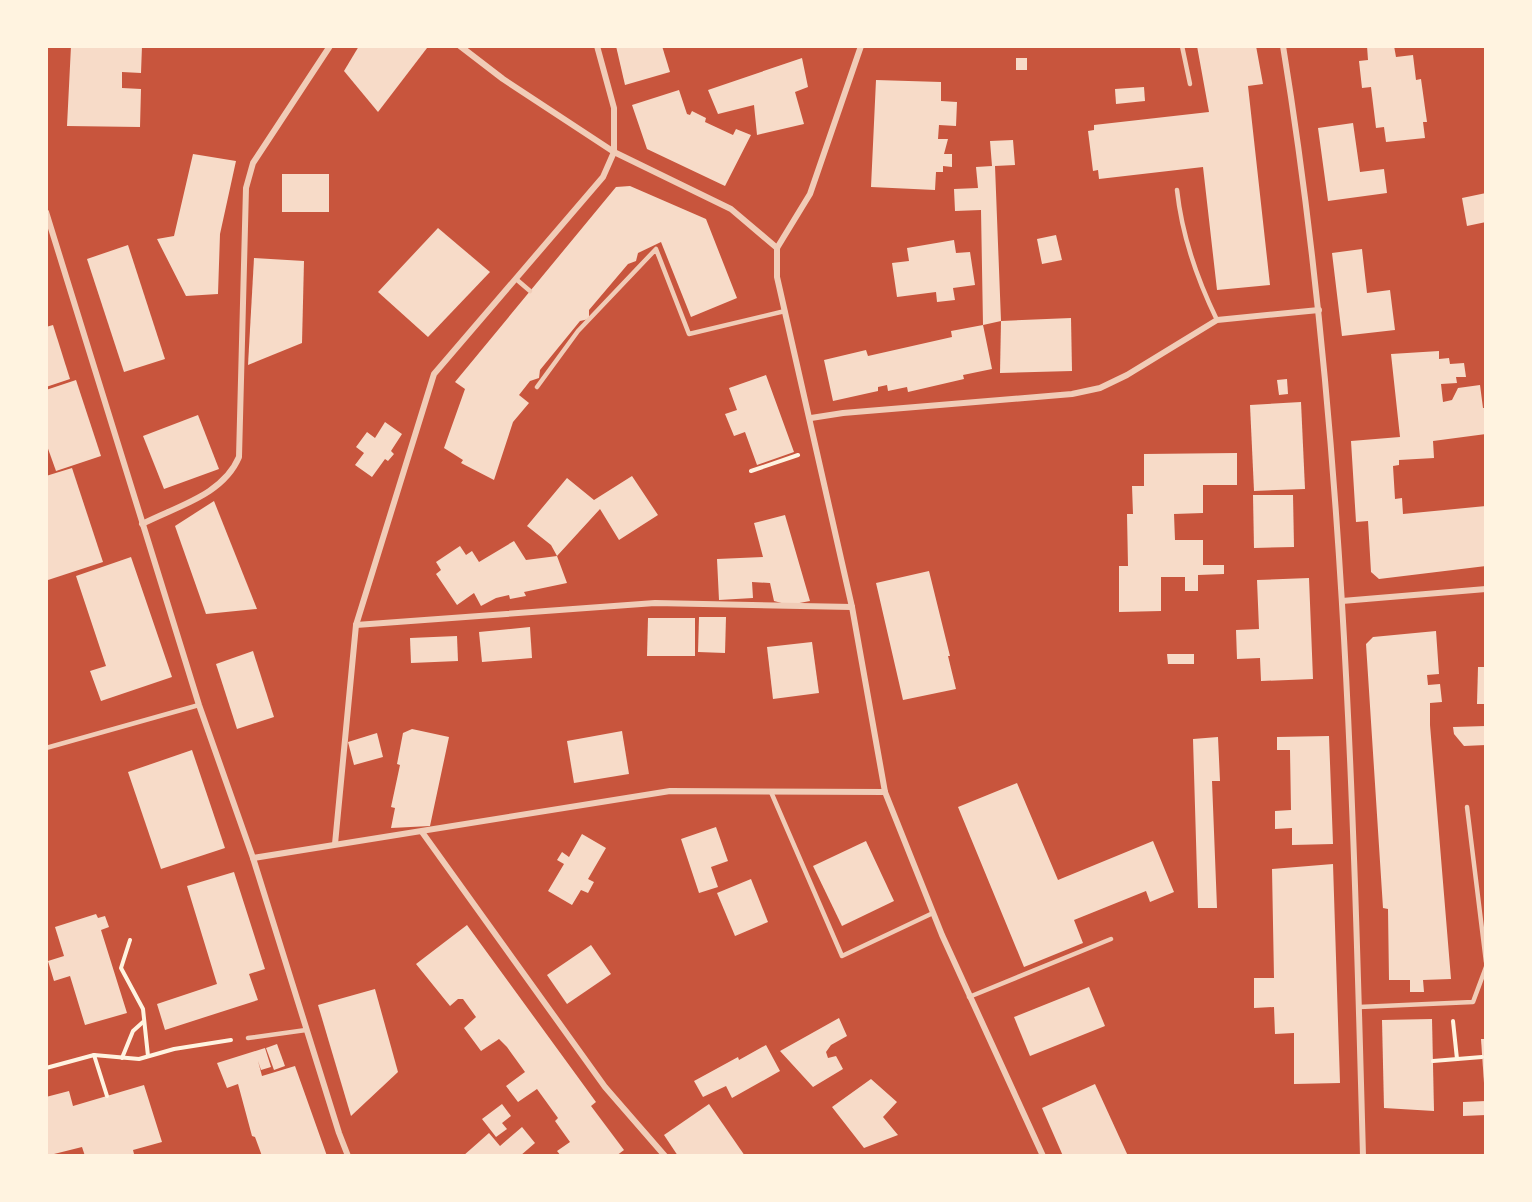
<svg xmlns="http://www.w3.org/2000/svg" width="1532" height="1202" viewBox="0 0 1532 1202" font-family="'Nunito Sans',sans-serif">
  <rect width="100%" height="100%" fill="#c8553d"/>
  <g fill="#f7dbc8">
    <polygon points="71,46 142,46 141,73 122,72 122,88 141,89 140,127 67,126"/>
    <polygon points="359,46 425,46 427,48 378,112 344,71"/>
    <polygon points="616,46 662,46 670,72 625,85"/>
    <polygon points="1197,46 1256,46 1263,84 1248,86 1270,285 1217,290 1203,167 1099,179 1098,170 1093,171 1088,131 1094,130 1094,125 1209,112"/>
    <polygon points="1367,46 1394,46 1396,57 1413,55 1416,80 1421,79 1427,122 1423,122 1425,138 1386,142 1384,127 1376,128 1371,87 1362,88 1359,61 1368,60"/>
    <polygon points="802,58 808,87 795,92 804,124 757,135 754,105 718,114 708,90"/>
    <rect x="1016" y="58" width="11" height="12"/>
    <polygon points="876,80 941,82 941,101 957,102 956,126 939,125 938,139 948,139 944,154 952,154 952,167 943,166 943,172 936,172 935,190 871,187"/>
    <polygon points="1144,87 1145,101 1116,104 1115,89"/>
    <polygon points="679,90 687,114 690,115 692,111 706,118 705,122 733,135 736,129 751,135 725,186 647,149 632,105"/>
    <polygon points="1353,123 1360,172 1384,169 1387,193 1328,201 1318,128"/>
    <polygon points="1013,140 1015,165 995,166 1001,321 983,325 981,210 955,211 954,189 978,188 976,167 992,166 990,141"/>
    <polygon points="193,154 236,161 220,234 218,294 186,296 157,239 174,236"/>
    <rect x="282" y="174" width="47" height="38"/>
    <polygon points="630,186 706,219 737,298 691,317 661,242 638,253 636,261 628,264 589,310 589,319 580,321 540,370 539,378 530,381 519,395 529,403 513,422 494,480 461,463 463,460 444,448 465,389 455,382 616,187"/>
    <polygon points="1486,193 1486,222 1467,226 1462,198"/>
    <polygon points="438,228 490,272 428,337 378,292"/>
    <polygon points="1056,235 1062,260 1042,264 1037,239"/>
    <polygon points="954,240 956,253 970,252 975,285 953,288 955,300 937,302 936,292 897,297 892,263 909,261 907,248"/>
    <polygon points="128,245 165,359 124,372 87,259"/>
    <polygon points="1362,249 1367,293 1390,290 1395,330 1342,336 1332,253"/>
    <polygon points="254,258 304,261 302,343 248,365"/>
    <polygon points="1071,318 1072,371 1000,373 1001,321"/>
    <polygon points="53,325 70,379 46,387 46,327"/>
    <polygon points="983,325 992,369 963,375 964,379 908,392 907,387 888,391 887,385 878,387 878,391 833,401 824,360 866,350 868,356 952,337 951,331"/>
    <polygon points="1439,351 1439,359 1449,358 1450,364 1464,363 1466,377 1456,377 1457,383 1441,384 1443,402 1452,400 1458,388 1480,385 1483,408 1486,408 1486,434 1433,441 1434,458 1399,460 1399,465 1393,466 1395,499 1402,498 1403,514 1486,506 1486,566 1379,579 1371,572 1368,521 1356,522 1351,441 1400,437 1391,354"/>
    <polygon points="766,375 794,452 757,465 745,432 734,436 725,414 737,410 729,388"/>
    <polygon points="1287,379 1288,394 1279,395 1277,380"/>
    <polygon points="76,380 101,456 56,471 46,443 46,390"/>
    <polygon points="1301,402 1305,489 1254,491 1250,405"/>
    <polygon points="198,415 219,469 164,489 143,436"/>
    <polygon points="385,422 402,434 391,451 394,454 388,461 385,459 372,477 355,465 364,453 356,447 367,432 375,438"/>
    <polygon points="1237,453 1237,485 1203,485 1203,513 1174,514 1175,540 1203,540 1203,565 1224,565 1224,574 1198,575 1198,591 1185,591 1185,577 1161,577 1161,611 1119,612 1119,566 1128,566 1127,514 1133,514 1132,486 1144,486 1144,454"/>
    <polygon points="72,468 103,562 48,580 46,476"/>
    <polygon points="632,476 658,515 619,540 600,509 557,556 551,545 527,526 567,478 594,500"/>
    <polygon points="1253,495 1293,495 1294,547 1254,548"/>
    <polygon points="214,501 257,609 206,614 175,526"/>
    <polygon points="785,515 810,601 789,605 774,601 770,583 752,582 753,598 719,600 717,559 763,557 754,523"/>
    <polygon points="514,541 526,560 557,556 567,583 524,592 526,596 510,599 509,595 496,598 481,606 474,593 457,605 436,574 441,570 436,562 460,546 466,555 472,551 479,562"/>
    <polygon points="131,557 172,677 101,701 90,671 106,666 76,576"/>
    <polygon points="929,571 950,656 948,656 956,689 903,700 876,583"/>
    <polygon points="1309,578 1313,679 1261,681 1260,658 1237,659 1236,630 1259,629 1257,580"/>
    <polygon points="699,617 726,617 725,653 698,652"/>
    <polygon points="648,618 695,618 695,656 647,656"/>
    <polygon points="530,627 532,658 482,662 479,632"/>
    <polygon points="1436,631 1439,674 1427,675 1428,685 1440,684 1442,702 1430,703 1430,725 1451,979 1423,980 1424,992 1410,992 1410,980 1389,980 1388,909 1383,908 1366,644 1373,637"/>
    <polygon points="457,636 458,661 411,663 410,638"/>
    <polygon points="812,642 819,693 773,699 767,647"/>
    <polygon points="253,651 274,717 237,729 216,664"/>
    <polygon points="1167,654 1194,654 1194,664 1168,664"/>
    <polygon points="1478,667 1486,667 1486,704 1477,704"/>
    <polygon points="1486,726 1486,745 1464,746 1454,734 1453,727"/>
    <polygon points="412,729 449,737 430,826 391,828 395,808 391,807 400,765 397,764 403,733"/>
    <polygon points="622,731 629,774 574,783 567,741"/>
    <polygon points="377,733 383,757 354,765 348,742"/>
    <polygon points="1329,736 1333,844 1292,845 1292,828 1275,829 1275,811 1291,810 1290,750 1277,750 1277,737"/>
    <polygon points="1218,737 1220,781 1212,781 1217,908 1198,908 1193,739"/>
    <polygon points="192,750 225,848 161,869 128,772"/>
    <polygon points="1017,783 1058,880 1153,841 1174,892 1150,902 1146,891 1074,920 1083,943 1024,967 958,807"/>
    <polygon points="716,827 728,861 711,867 718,887 699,893 681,839"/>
    <polygon points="582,834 606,848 588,879 594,882 588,893 581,890 572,905 548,891 564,864 557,860 562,852 569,857"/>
    <polygon points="866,841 894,901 842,926 813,866"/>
    <polygon points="1333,864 1340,1083 1294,1084 1294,1033 1275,1034 1274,1007 1254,1008 1254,978 1274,978 1272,869"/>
    <polygon points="234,872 265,969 249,974 258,1000 165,1030 157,1004 217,984 187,886"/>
    <polygon points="751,879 768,922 735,936 717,893"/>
    <polygon points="96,914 98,918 105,916 109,927 101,930 127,1013 85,1025 70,976 54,981 48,961 64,956 55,927"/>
    <polygon points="467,925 596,1102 591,1106 624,1150 616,1156 561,1156 557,1151 570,1142 555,1121 558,1118 537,1089 518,1102 506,1086 525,1072 507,1047 499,1039 481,1051 464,1028 476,1017 463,999 458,999 450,1006 416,964"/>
    <polygon points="591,945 611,974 567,1004 547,975"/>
    <polygon points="1089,987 1105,1026 1030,1056 1014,1017"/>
    <polygon points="375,989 398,1072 351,1116 318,1005"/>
    <polygon points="839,1018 847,1036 831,1045 826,1052 828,1058 836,1056 843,1069 813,1087 780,1051"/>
    <polygon points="1432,1019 1434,1111 1384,1108 1382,1020"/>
    <polygon points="1481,1039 1486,1039 1486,1083 1484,1083"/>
    <polygon points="277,1044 285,1066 274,1070 266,1048"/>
    <polygon points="766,1045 780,1071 732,1098 726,1086 703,1097 694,1081 738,1057 739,1060"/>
    <polygon points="265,1048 271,1067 261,1070 258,1061 262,1076 295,1066 327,1156 262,1156 255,1137 252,1136 238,1084 227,1088 217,1063"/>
    <polygon points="871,1079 897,1102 883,1117 898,1135 864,1148 832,1107"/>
    <polygon points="1095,1084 1128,1156 1063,1156 1042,1108"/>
    <polygon points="144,1085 162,1142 133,1150 134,1154 130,1156 85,1156 82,1147 46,1156 46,1097 69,1091 73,1106"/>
    <polygon points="1486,1101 1486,1115 1463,1116 1463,1102"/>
    <polygon points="502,1104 511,1116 502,1123 507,1129 496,1137 482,1119"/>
    <polygon points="709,1104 745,1156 678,1156 664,1135"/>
    <polygon points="522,1127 535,1143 520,1156 463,1156 489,1133 500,1146"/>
  </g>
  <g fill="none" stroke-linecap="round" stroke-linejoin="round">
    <g stroke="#fff3e0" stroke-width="4">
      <polyline points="751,471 798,455"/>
      <polyline points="130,940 121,968 143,1009 148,1056"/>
      <polyline points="1453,1021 1457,1059"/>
      <polyline points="94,1055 107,1096"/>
      <polyline points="122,1058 133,1031 143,1022"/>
      <polyline points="1433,1061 1482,1057"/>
      <polyline points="46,1068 94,1055 139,1059 174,1049 231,1040"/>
    </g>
    <g stroke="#f1ccb7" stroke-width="4.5">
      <polyline points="1182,46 1190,84"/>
      <path d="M1177 190C1182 236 1197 279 1217 320"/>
      <polyline points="516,279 530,291"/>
      <polyline points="537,387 578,331 656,249 689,334 785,311"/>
      <polyline points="46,748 199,705"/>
      <polyline points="771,792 842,956 933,913"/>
      <polyline points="1467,807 1486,962"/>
      <polyline points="969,997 1111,939"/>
      <polyline points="1359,1007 1473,1002 1486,967"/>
      <polyline points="248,1038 306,1030"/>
    </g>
    <g stroke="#f1ccb7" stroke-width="6">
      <polyline points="460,46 503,79 614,152 731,209 777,248"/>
      <polyline points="861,46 810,194 777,248 777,277 852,607 885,792 942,935 1043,1156"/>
      <path d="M1283 46C1343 413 1353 785 1363 1156"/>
      <polyline points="46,212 199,705 253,858 339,1133 348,1156"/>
      <polyline points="811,418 843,413 1072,394 1100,388 1127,375 1217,320 1319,310"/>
      <path d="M142 524C177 506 223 495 239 457L246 188 253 163 330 46"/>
      <polyline points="1342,601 1486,589"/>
      <polyline points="356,625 655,603 852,607"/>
      <polyline points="422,832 605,1087 665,1156"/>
      <polyline points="335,844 356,625 434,374 603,177 614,152 614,108 597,46"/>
      <polyline points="253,858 670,791 885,792"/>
    </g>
  </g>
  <rect width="1532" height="1202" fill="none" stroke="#fff3e0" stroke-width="96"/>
</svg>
